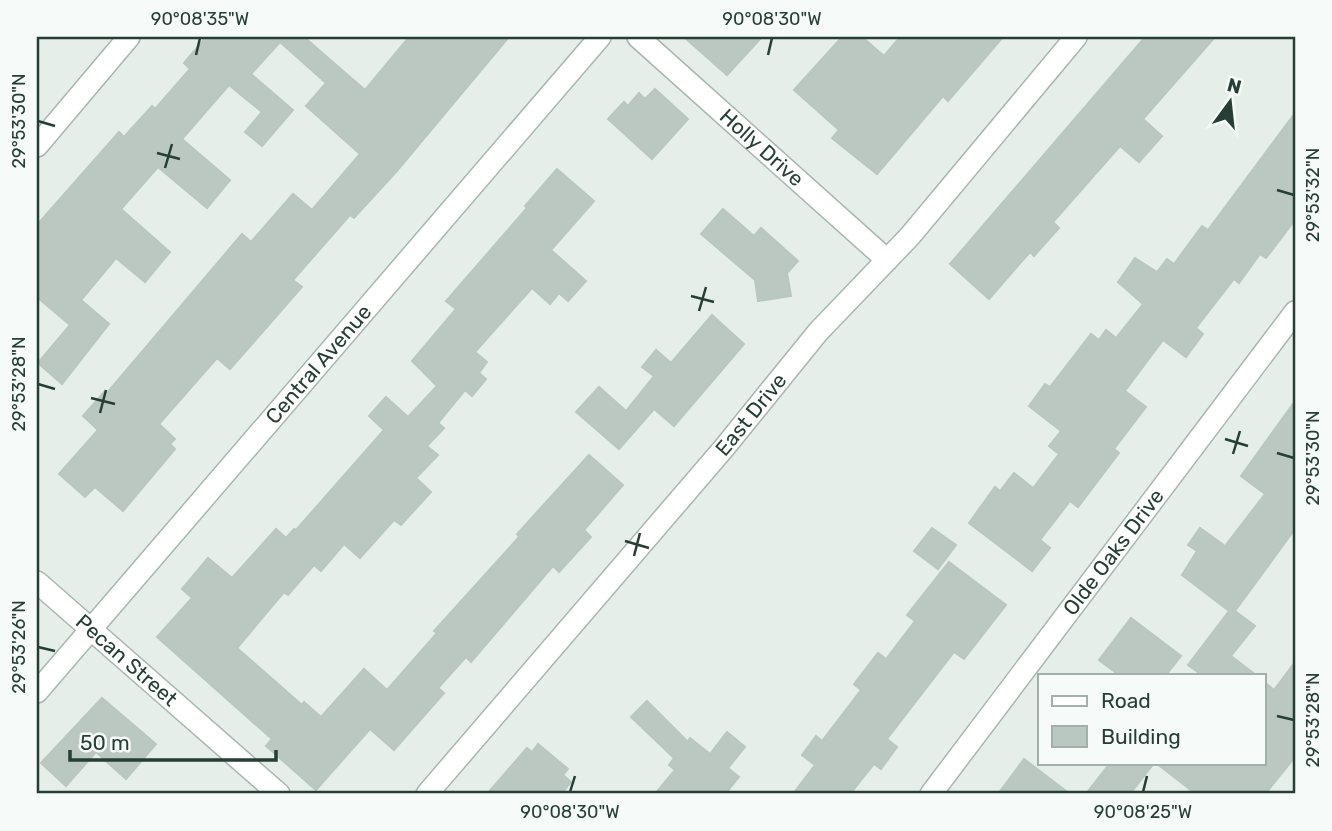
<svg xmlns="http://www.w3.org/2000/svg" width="1332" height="831" viewBox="0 0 1332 831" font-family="Rubik,sans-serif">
  <rect width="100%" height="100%" fill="#e6eeea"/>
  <g fill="#bbc8c2" stroke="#b8c7c0" stroke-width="2">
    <polygon points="206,37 304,37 365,90 409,37 509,37 396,172 354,218 350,215 293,280 302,287 230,369 217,358 159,424 175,439 170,444 175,449 123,511 95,487 85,497 59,474 98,430 83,416 105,391 107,393 242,234 251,242 293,194 312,210 360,154 306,106 326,83 280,42 251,74 293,110 262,146 245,132 262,112 229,85 182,139 230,180 207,208 158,167 121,209 170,252 145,282 116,258 81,300 109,324 62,384 38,363 70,325 37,297 37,225 119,132 124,137 152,106 155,109 190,69 184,63"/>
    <polygon points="684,37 762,37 727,75"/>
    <polygon points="842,37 862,37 884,56 900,37 1003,37 948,101 943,96 877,174 832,138 839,130 794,90"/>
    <polygon points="1145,37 1215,37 1143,119 1162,136 1139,162 1120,146 1053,222 1059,228 1034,256 1030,252 989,299 950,264"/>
    <polygon points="655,89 688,119 652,159 608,119 624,102 628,106 639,93 645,99"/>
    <polygon points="1295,113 1295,220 1266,258 1260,254 1239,283 1234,279 1196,328 1203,334 1186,357 1163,340 1125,391 1146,407 1114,449 1119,453 1078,507 1070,501 1040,540 1050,548 1032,571 969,523 995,487 1000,491 1014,473 1033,488 1059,454 1049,446 1061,431 1029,406 1045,384 1050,387 1091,334 1099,340 1106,330 1116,338 1143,304 1118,282 1135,258 1157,272 1167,259 1174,264 1202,226 1208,230"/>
    <polygon points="557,169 594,201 551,250 586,281 568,301 559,293 550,304 532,288 475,352 487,362 479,373 486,379 472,396 465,390 438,423 444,428 427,446 438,455 416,478 431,492 401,525 394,520 360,558 344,544 321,571 314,565 288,595 284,592 237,648 302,705 304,702 321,717 364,669 387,690 437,633 434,631 519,537 517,534 589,455 623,485 584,530 591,537 559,572 553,566 471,662 466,657 438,688 444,693 394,750 370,729 316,790 266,746 272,739 157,637 192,598 182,589 208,558 232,578 276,529 286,538 294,529 296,530 384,430 369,416 386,397 408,417 437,386 412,361 456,309 446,301 527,208 525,206"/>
    <polygon points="723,209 754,236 761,228 798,261 787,273 791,296 758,301 755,280 701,234"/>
    <polygon points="712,315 744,344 674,426 654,409 619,449 576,412 599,387 626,411 654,376 642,367 656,350 671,363"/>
    <polygon points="1295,401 1295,529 1235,611 1255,626 1231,656 1256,675 1202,675 1188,665 1229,611 1182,575 1197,551 1188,545 1200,528 1225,546 1265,494 1241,476"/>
    <polygon points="932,528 956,545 938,569 914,551"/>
    <polygon points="949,562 1006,605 964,659 954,652 887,739 897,747 881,769 874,764 850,794 793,794 815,765 802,755 816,736 822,741 861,690 854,684 878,653 886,659 915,621 907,615"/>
    <polygon points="1131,618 1181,656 1166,675 1119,675 1099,660"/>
    <polygon points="1295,662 1295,757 1265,794 1196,794 1156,763 1264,763 1264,682 1274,690"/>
    <polygon points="102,698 156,744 126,779 96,752 66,786 41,763"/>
    <polygon points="647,701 688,742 690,738 710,754 727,732 745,747 728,768 739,777 725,794 655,794 675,770 669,765 674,758 631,717"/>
    <polygon points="538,744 568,769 563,775 571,782 561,794 487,794 527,748 532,752"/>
    <polygon points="1024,759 1070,794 998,794"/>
    <polygon points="1110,763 1154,763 1130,794 1086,794"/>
  </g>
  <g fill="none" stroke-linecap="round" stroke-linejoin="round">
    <defs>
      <g id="street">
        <path id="s1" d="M638 37 887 260"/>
        <polyline points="37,146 129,37"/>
        <path id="s2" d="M37 582 279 794"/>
        <path id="s3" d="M427 794 724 448 818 332 910 236 1076 37"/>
        <path id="s4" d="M931 794 1295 312"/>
      </g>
      <g id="secondary">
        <path id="s5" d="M37 692 600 37"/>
      </g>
    </defs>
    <use href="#street" stroke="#a9b6b0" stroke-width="24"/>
    <use href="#secondary" stroke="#a5b8b0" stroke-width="24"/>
    <use href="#street" stroke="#fff" stroke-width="21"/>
    <use href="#secondary" stroke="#fff" stroke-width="21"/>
  </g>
  <path fill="none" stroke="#263e36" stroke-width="2.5" d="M196 55 200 38M768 55 772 38M38 121 55 126M157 153 180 159M165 168 172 144M1277 190 1294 195M691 296 714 302M699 311 706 287M38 384 55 389M91 398 115 404M100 413 106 390M1225 439 1248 446M1277 453 1294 458M1233 454 1240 431M625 541 649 548M634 556 640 533M38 647 55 651M1277 716 1294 720M570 792 575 776M1143 792 1147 776"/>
  <g text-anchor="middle" stroke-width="5" stroke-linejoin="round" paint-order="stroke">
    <g font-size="21" fill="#263e36" stroke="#f6faf8">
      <text dy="7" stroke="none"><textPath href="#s1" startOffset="166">Holly Drive</textPath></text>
      <text dy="7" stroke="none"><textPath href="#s5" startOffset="432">Central Avenue</textPath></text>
      <text dy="7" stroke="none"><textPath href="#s3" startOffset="499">East Drive</textPath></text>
      <text dy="7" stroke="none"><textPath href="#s4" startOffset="303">Olde Oaks Drive</textPath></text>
      <text dy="7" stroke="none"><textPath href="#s2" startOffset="119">Pecan Street</textPath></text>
    </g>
  </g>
  <rect width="1332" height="831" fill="none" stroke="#f6faf8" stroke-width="77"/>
  <rect x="1038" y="674" width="228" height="91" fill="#f6faf8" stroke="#a3afaa" stroke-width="2"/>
  <rect x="1052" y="696" width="35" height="10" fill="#ffffff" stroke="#a3afaa" stroke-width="2"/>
  <text x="1101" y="708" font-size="21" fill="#263e36">Road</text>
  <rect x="1052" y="726" width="35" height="21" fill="#bbc8c2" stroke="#a3afaa" stroke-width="2"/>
  <text x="1101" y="744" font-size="21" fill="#263e36">Building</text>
  <g transform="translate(1230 102) rotate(15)" stroke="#f6faf8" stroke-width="5" paint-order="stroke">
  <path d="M0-5L12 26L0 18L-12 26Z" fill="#263e36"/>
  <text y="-10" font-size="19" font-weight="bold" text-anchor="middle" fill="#263e36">N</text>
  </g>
  <path d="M70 750v10h206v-10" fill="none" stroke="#263e36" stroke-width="3.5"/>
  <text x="80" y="750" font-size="21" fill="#263e36" stroke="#f6faf8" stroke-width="5" paint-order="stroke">50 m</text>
  <rect x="38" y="38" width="1256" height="754" fill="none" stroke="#263e36" stroke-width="2.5"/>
  <g font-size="18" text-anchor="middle" fill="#263e36">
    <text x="200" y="25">90°08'35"W</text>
    <text x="772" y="25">90°08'30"W</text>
    <text transform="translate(19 121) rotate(-90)" y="6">29°53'30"N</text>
    <text transform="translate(1313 195) rotate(-90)" y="6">29°53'32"N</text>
    <text transform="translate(19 384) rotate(-90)" y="6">29°53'28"N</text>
    <text transform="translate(1313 458) rotate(-90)" y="6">29°53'30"N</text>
    <text transform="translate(19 647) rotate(-90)" y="6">29°53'26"N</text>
    <text transform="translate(1313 720) rotate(-90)" y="6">29°53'28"N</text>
    <text x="570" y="818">90°08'30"W</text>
    <text x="1143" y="818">90°08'25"W</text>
  </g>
</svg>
